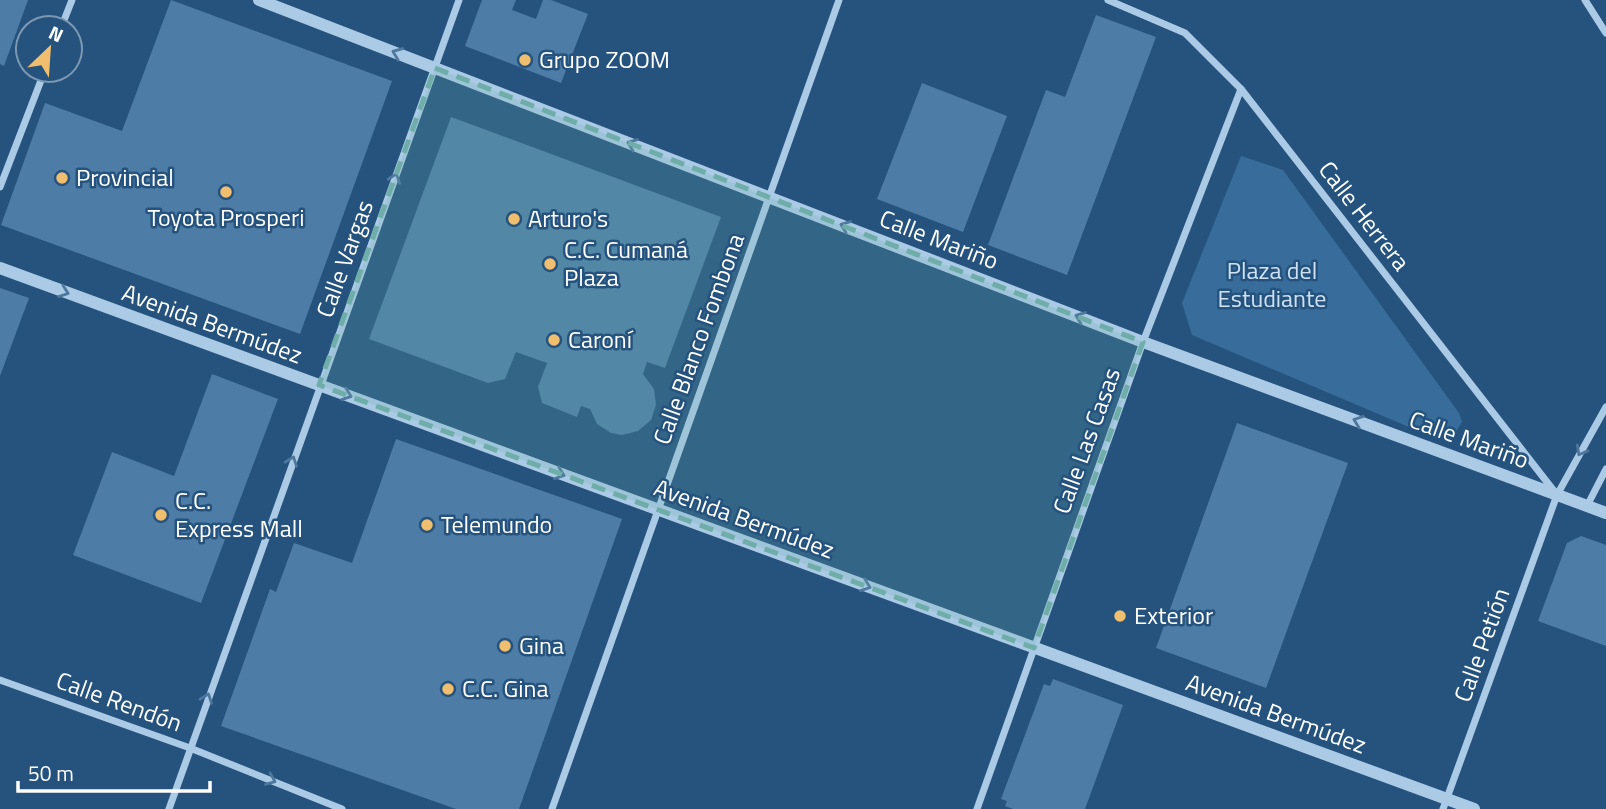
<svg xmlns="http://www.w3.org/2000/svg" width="1606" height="809" viewBox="0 0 1606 809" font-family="'Titillium Web',sans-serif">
  <rect width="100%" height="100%" fill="#25537e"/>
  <polygon fill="#386d9b" points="1241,156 1283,170 1459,413 1462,422 1452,438 1430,436 1192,335 1182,303"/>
  <g fill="#4d7da6">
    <polygon points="0,0 28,0 4,66 0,64"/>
    <polygon points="171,0 392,81 300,334 1,225 45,103 122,131"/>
    <polygon points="482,0 516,0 512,10 536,19 543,0 551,0 588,14 561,83 465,46"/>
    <polygon points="1096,15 1156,37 1067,275 988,245 1046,90 1065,97"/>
    <polygon points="922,83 1007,116 963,232 877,199"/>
    <polygon points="451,117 721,217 665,368 647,362 643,374 654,389 656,405 651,420 638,431 622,435 611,433 597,424 590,409 581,406 577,417 542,403 538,387 547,363 516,352 505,379 488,383 369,339"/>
    <polygon points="0,288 29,298 0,376"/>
    <polygon points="212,374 278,399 201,603 73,555 112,452 174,476"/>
    <polygon points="1237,423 1348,463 1266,688 1156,648"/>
    <polygon points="396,439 622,519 519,809 456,809 221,726 270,589 276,592 294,543 352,563"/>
    <polygon points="1581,536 1606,545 1606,646 1538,621 1567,543"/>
    <polygon points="1053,679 1123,705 1085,809 1013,809 1005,806 1007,801 1001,799 1044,684 1050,686"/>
  </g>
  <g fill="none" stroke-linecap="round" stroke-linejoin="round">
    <g stroke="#aacae5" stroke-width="7">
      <polyline points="1108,0 1185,33 1241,89 1554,491"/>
      <polyline points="1585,0 1606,33"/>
      <polyline points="61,28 72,0"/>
      <polyline points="0,187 45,70"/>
      <polyline points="1587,506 1606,469"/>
      <polyline points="0,680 190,748 342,809"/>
      <polyline points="169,809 459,0"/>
      <polyline points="552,809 839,0"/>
      <polyline points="977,809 1143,342 1241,89"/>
      <polyline points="1443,809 1557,495 1606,407"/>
    </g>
    <g stroke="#aacae5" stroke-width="12">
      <polyline points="259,0 1143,342 1606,513"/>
      <polyline points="0,268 1474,809"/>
    </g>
  </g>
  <defs><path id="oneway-chevron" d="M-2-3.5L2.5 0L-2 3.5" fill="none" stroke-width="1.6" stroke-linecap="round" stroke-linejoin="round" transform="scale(1.75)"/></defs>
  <g stroke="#4d779d">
    <use href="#oneway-chevron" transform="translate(397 53) rotate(-159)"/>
    <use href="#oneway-chevron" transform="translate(632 144) rotate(-159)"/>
    <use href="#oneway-chevron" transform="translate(395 178) rotate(-70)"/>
    <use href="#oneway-chevron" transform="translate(845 226) rotate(-159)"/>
    <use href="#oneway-chevron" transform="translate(64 292) rotate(20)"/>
    <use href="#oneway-chevron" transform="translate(1080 317) rotate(-159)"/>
    <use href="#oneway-chevron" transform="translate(347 395) rotate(20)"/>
    <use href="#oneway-chevron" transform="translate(1358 421) rotate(-160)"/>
    <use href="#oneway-chevron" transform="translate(1581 451) rotate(119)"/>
    <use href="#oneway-chevron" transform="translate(292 461) rotate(-70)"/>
    <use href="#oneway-chevron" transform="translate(560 474) rotate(20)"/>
    <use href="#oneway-chevron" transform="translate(866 586) rotate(20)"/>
    <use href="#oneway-chevron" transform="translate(207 698) rotate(-70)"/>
    <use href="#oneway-chevron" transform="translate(271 780) rotate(22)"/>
  </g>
  <path fill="#6fada8" fill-opacity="0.2" stroke="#6fada8" stroke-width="5" stroke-dasharray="14 9" stroke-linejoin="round" d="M435 68 1143 342 1034 648 319 385Z"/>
  <g fill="#efbf6f" stroke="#25537e" stroke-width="2.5">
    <circle cx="525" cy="60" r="7"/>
    <circle cx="62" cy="178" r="7"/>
    <circle cx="226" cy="192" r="7"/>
    <circle cx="514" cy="219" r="7"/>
    <circle cx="550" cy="264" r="7"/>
    <circle cx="554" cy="340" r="7"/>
    <circle cx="161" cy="515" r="7"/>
    <circle cx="427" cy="525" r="7"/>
    <circle cx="1120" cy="616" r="7"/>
    <circle cx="505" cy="646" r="7"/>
    <circle cx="448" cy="689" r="7"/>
  </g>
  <g text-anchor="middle" stroke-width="5" stroke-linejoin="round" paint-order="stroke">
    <g font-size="24" fill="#fff" stroke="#25537e" text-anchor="start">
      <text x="539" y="68">Grupo ZOOM</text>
      <text x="76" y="186">Provincial</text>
      <text x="226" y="226" text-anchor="middle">Toyota Prosperi</text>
      <text x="528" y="227">Arturo's</text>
      <text x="564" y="258">C.C. Cumaná<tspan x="564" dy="28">Plaza</tspan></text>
      <text x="568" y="348">Caroní</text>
      <text x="175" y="509">C.C.<tspan x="175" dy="28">Express Mall</tspan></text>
      <text x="441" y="533">Telemundo</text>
      <text x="1134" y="624">Exterior</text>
      <text x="519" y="654">Gina</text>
      <text x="462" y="697">C.C. Gina</text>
    </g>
    <g font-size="24" fill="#fff" stroke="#25537e">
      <text transform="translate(1364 216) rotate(52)" y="8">Calle Herrera</text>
      <text transform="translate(939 240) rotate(21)" y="8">Calle Mariño</text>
      <text transform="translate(345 259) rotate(-70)" y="8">Calle Vargas</text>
      <text transform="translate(212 324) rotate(20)" y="8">Avenida Bermúdez</text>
      <text transform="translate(699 339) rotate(-70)" y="8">Calle Blanco Fombona</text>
      <text transform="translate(1469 440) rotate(20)" y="8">Calle Mariño</text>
      <text transform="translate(1087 441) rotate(-70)" y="8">Calle Las Casas</text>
      <text transform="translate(744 519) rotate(20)" y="8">Avenida Bermúdez</text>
      <text transform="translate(1482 645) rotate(-70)" y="8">Calle Petión</text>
      <text transform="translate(119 702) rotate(20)" y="8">Calle Rendón</text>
      <text transform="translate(1276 714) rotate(20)" y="8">Avenida Bermúdez</text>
    </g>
    <g font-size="24" fill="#cde2f4" stroke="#25537e">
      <text x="1272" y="279">Plaza del<tspan x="1272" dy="28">Estudiante</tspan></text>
    </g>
  </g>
  <g transform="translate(49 49) rotate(25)"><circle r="33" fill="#25537e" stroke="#7c98b2" stroke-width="2"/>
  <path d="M0-5L12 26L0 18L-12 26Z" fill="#efbf6f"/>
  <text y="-10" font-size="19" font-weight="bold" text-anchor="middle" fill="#ffffff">N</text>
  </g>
  <path d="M18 781v10h192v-10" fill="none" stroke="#ffffff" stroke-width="3.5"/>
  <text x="28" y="781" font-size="21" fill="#ffffff" stroke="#25537e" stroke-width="5" paint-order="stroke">50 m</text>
</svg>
